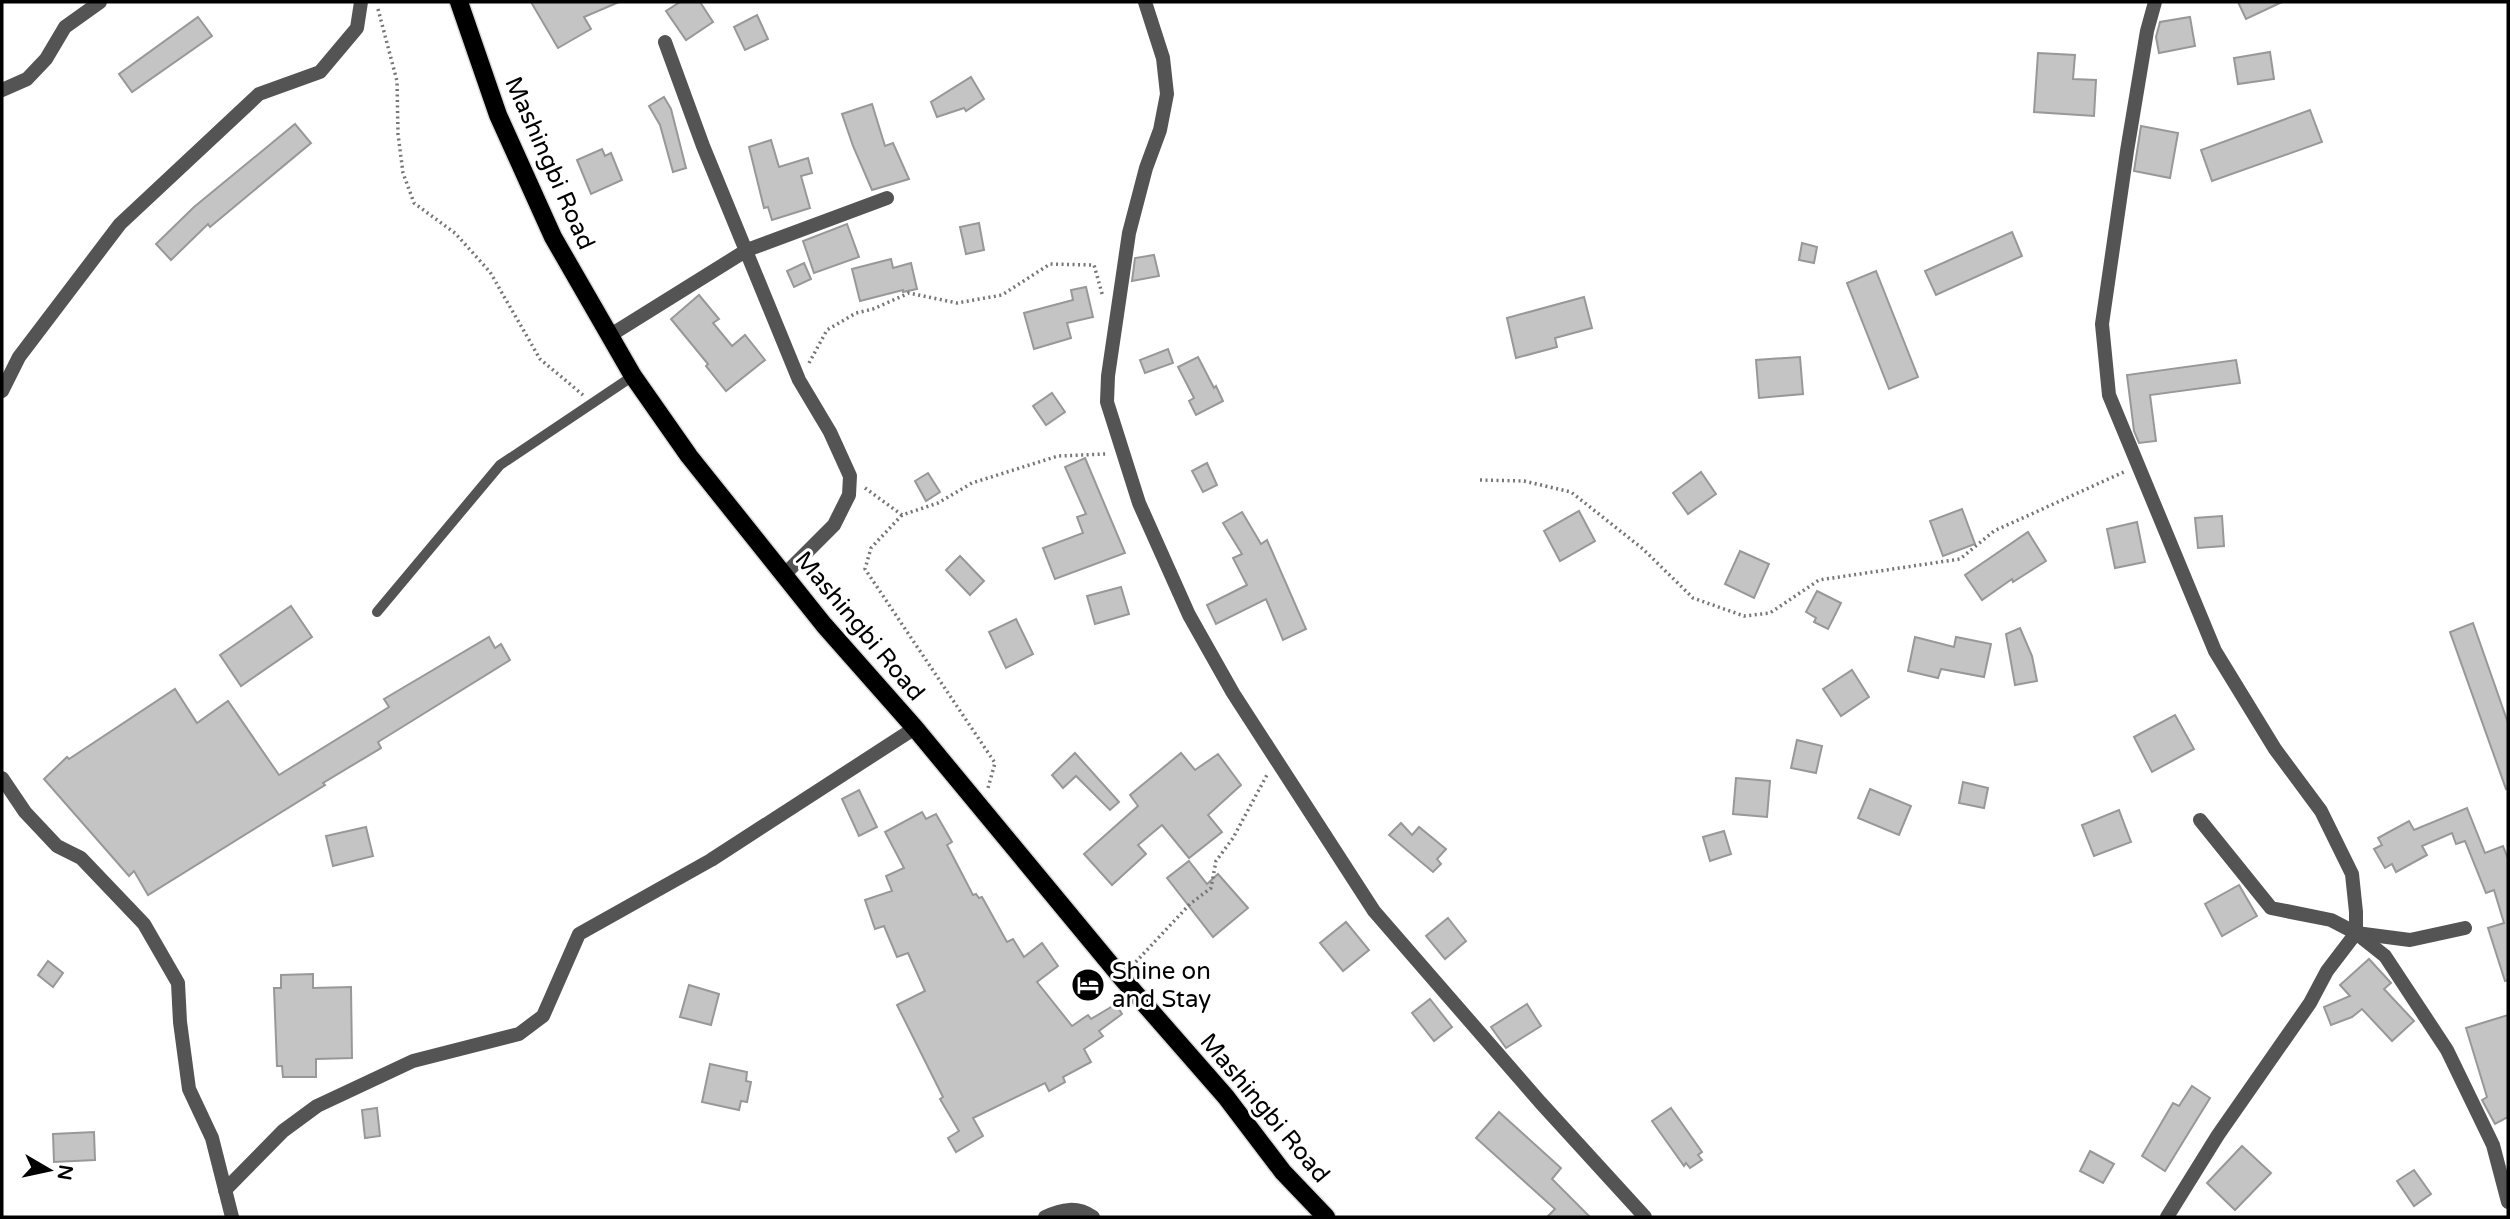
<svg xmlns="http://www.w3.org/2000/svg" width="2510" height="1219" viewBox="0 0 2510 1219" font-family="'Varela Round',sans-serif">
  <rect width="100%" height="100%" fill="#fff"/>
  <g fill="#c4c4c4" stroke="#989898" stroke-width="2">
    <polygon points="531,2 619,2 584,17 591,29 558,48"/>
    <polygon points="680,2 700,2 713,22 686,40 666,11"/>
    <polygon points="2238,2 2282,2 2246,19"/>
    <polygon points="757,15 768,39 745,50 734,27"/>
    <polygon points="198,17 212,36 132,92 119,74"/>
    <polygon points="2190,17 2195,46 2159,53 2156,37 2160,22"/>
    <polygon points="2270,52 2274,79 2238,84 2234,58"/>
    <polygon points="2038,53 2075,55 2073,79 2096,80 2094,116 2034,112"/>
    <polygon points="971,77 984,99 966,111 964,108 937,117 931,102"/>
    <polygon points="664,97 671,109 686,168 673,172 660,125 649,106"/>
    <polygon points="872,104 885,146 893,143 909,179 872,190 853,146 842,114"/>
    <polygon points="2310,110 2322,142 2212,181 2201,150"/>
    <polygon points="295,124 311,143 210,227 208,224 171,260 156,244 194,207"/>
    <polygon points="2141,126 2178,133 2170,178 2134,171"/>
    <polygon points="771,140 779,167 808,158 812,173 801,176 810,208 772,220 768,207 764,208 749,147"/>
    <polygon points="602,149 605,156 611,153 622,180 591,194 577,160"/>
    <polygon points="979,223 984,250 966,254 960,227"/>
    <polygon points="847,224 859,257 814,273 803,241"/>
    <polygon points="2012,232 2022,256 1936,295 1925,271"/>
    <polygon points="1802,243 1817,247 1814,263 1799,260"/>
    <polygon points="1154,255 1159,276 1132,281 1135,258"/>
    <polygon points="891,259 893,268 911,263 917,289 903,292 903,290 860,301 852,269"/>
    <polygon points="804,263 811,279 794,287 787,271"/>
    <polygon points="1876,271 1918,377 1889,389 1847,283"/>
    <polygon points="1086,287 1093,317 1067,323 1071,338 1034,349 1024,313 1073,300 1071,290"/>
    <polygon points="699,295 719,319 713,323 732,346 745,335 765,360 726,391 706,366 708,364 671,319"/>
    <polygon points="1584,297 1592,328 1555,338 1557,347 1516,358 1507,318"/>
    <polygon points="1168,349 1173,363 1145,373 1140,360"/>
    <polygon points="1198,357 1214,388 1216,386 1223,401 1196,415 1189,401 1194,398 1178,367"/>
    <polygon points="1800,357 1803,394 1759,398 1756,360"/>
    <polygon points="2236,360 2240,383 2150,395 2156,441 2139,443 2134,431 2127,375"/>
    <polygon points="1052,393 1065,412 1046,425 1033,406"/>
    <polygon points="1085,458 1125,553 1055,579 1043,548 1083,533 1077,517 1086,514 1065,467"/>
    <polygon points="1207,463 1217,485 1203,492 1192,471"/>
    <polygon points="1701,472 1716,494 1688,514 1673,493"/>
    <polygon points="928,473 940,492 926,501 915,481"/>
    <polygon points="1962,509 1975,544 1943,556 1930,521"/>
    <polygon points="1579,511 1595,541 1560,561 1544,531"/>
    <polygon points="1242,512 1261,544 1267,540 1306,629 1283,640 1266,599 1216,624 1207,605 1247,585 1233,558 1242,554 1223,523"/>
    <polygon points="2222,516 2224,546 2198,548 2195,518"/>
    <polygon points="2137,522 2145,562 2115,568 2107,529"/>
    <polygon points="2028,532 2046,561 2013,582 2012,579 1982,600 1965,575"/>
    <polygon points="1740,551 1769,564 1754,598 1725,584"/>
    <polygon points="960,556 984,581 970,595 946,570"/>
    <polygon points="1121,587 1129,614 1095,624 1087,596"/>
    <polygon points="1817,591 1841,603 1828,629 1814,622 1816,618 1806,612"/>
    <polygon points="291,606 312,637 241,686 220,655"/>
    <polygon points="1016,619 1033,654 1006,668 989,632"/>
    <polygon points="2473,623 2508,723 2508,788 2506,789 2450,632"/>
    <polygon points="2020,628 2032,656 2037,681 2015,685 2006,634"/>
    <polygon points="489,637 495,648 501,644 510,660 378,742 381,748 323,783 325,785 148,895 134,871 129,876 44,779 67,757 69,759 175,689 197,723 228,701 279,775 389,707 384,699"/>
    <polygon points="1915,637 1954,647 1956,637 1991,644 1984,677 1941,669 1938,678 1908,671"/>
    <polygon points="1852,670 1869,697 1841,716 1823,689"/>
    <polygon points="2175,715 2194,749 2152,772 2134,737"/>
    <polygon points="1797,740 1822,746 1816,773 1791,768"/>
    <polygon points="1075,753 1119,802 1110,810 1076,776 1063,788 1052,775"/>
    <polygon points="1181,753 1195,770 1218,754 1241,785 1208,815 1222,832 1189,858 1162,825 1138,845 1146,854 1112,885 1084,854 1138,806 1130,795"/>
    <polygon points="1736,778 1770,781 1767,817 1733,814"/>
    <polygon points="1963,782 1988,788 1984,808 1959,803"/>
    <polygon points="1870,789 1911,806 1899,835 1858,818"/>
    <polygon points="859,790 877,827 859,836 842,799"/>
    <polygon points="2467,808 2485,853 2503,846 2508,859 2508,980 2505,981 2488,928 2504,923 2494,890 2486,893 2465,841 2456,844 2452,833 2422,846 2427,855 2396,872 2392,864 2385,868 2374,849 2382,845 2378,838 2409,821 2414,830"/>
    <polygon points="2119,810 2131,842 2094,856 2082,825"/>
    <polygon points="922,812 926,819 936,814 952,842 947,845 973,895 976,894 979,898 982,897 1007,942 1013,939 1024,957 1042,943 1058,966 1037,982 1072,1026 1088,1015 1091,1019 1116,1004 1122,1014 1099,1031 1103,1036 1084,1049 1091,1062 1063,1077 1065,1082 1049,1091 1045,1083 973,1118 983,1136 956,1152 948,1138 959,1131 940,1099 943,1097 897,1005 925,991 908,953 897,957 884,926 875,929 865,900 892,891 886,876 904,868 885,832"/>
    <polygon points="1401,823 1412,835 1419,827 1446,849 1437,859 1441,864 1433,872 1389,835"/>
    <polygon points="366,827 373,856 333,866 326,836"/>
    <polygon points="1724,831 1731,854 1710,861 1703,837"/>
    <polygon points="1189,861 1207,884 1218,874 1248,908 1213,937 1167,878"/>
    <polygon points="2239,885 2257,916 2222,936 2205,904"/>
    <polygon points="1448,918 1466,941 1445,959 1426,936"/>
    <polygon points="1346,922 1369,950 1343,971 1320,943"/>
    <polygon points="2369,959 2391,983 2384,989 2414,1021 2392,1041 2362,1009 2352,1017 2331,1025 2324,1007 2350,996 2340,985"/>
    <polygon points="48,961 63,973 53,987 38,975"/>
    <polygon points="313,974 313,988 351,987 352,1058 316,1059 316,1077 283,1077 282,1066 277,1066 274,988 281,988 281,975"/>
    <polygon points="689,985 719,994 711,1025 680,1017"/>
    <polygon points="1430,999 1452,1027 1434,1041 1412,1013"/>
    <polygon points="1527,1004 1541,1026 1506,1048 1491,1027"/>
    <polygon points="2508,1015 2508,1117 2495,1124 2482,1100 2487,1097 2466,1028"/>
    <polygon points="710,1064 747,1072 746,1081 751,1082 747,1102 741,1101 739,1110 702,1102"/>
    <polygon points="2192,1086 2210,1098 2165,1171 2142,1156 2173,1103 2179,1106"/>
    <polygon points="377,1108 380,1136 365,1138 362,1110"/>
    <polygon points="1671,1108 1702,1152 1698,1155 1702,1160 1690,1168 1686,1163 1684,1166 1652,1121"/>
    <polygon points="1499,1112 1561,1168 1552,1179 1590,1217 1547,1217 1555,1209 1476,1138"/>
    <polygon points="94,1132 95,1160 54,1162 53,1134"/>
    <polygon points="2242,1146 2271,1173 2235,1210 2207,1183"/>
    <polygon points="2090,1151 2114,1164 2103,1183 2080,1171"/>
    <polygon points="2414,1170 2431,1194 2414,1206 2397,1181"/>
  </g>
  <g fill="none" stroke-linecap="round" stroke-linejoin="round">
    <defs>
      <polyline id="primary" points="459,2 498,115 553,237 633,376 689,456 824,625 915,728 1121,977 1226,1097 1283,1172 1326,1217"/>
    </defs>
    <use href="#primary" stroke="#dbdbdb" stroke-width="21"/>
    <g stroke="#767676" stroke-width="3.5" stroke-dasharray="2 3.5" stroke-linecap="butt">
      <polyline points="378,9 397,81 398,134 403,173 414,203 455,233 490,272 540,359 583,395"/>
      <polyline points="809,363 827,330 856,313 873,309 909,293 957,303 1002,295 1050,264 1094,265 1103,297"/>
      <polyline points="1480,480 1524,481 1571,492 1643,549 1693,598 1744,616 1770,613 1819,580 1960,559 1994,531 2126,471"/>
      <polyline points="865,488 902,515 938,503 972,483 1058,456 1106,454"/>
      <polyline points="902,515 871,548 865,569 995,763 988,788"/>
      <polyline points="1132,966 1190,904 1211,888 1216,861 1233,838 1268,773"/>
    </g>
    <polyline stroke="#545454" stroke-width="10" points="377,612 500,465 633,376"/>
    <g stroke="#545454" stroke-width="14">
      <polyline points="1145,2 1163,58 1167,94 1160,130 1146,168 1129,233 1108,376 1107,402 1139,503 1189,615 1233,693 1374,911 1540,1102 1645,1217"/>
      <polyline points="2155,2 2147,31 2127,151 2102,324 2109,395 2215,651 2275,749 2321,811 2352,874 2356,912 2356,933 2327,971 2310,1003 2218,1135 2167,1217"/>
      <polyline points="665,42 703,146 799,380 830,432 850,476 849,495 834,525 784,575"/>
      <polyline points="2,90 27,79 46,59 65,27 100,2"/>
      <polyline points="609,336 747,250 887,198"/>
      <polyline points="2,391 19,357 120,224 259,94 320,72 357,28 361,2"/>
      <polyline points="2,778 25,812 57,846 81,858 144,924 178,983 180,1022 189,1089 212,1138 232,1217"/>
      <polyline points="2200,820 2271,908 2331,920 2356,933 2410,940 2465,928"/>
      <polyline points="2356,933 2385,956 2447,1050 2493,1145 2508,1202"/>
      <polyline points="225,1190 283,1131 317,1106 413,1061 519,1034 543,1016 579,934 711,860 915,728"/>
      <path d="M1045 1217C1062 1209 1077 1206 1093 1217"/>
    </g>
    <use href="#primary" stroke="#000" stroke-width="18"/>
  </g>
  <defs>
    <symbol id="hotel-disc" viewBox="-11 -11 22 22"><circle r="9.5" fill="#000" stroke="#fff"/><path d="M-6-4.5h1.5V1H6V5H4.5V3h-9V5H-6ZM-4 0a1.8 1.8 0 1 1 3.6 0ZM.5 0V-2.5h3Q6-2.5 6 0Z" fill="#fff"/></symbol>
  </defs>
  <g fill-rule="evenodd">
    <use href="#hotel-disc" x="1069" y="966" width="38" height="38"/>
  </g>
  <g text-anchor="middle" stroke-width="6" stroke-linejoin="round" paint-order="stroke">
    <g font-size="24" fill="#000" stroke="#fff">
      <text transform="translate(550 163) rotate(66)" y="8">Mashingbi Road</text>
      <text transform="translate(860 626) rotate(50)" y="8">Mashingbi Road</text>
      <text transform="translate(1265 1108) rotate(50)" y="8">Mashingbi Road</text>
    </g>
    <g font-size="24" fill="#000" stroke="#fff" text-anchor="start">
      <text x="1112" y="979">Shine on<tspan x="1112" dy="28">and Stay</tspan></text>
    </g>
  </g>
  <rect width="2510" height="1219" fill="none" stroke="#000000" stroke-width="7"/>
  <g transform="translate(49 1170) rotate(99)" stroke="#ffffff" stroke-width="5" paint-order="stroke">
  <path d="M0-5L12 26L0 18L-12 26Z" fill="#000000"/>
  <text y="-10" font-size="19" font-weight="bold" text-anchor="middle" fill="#000000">N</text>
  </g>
</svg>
